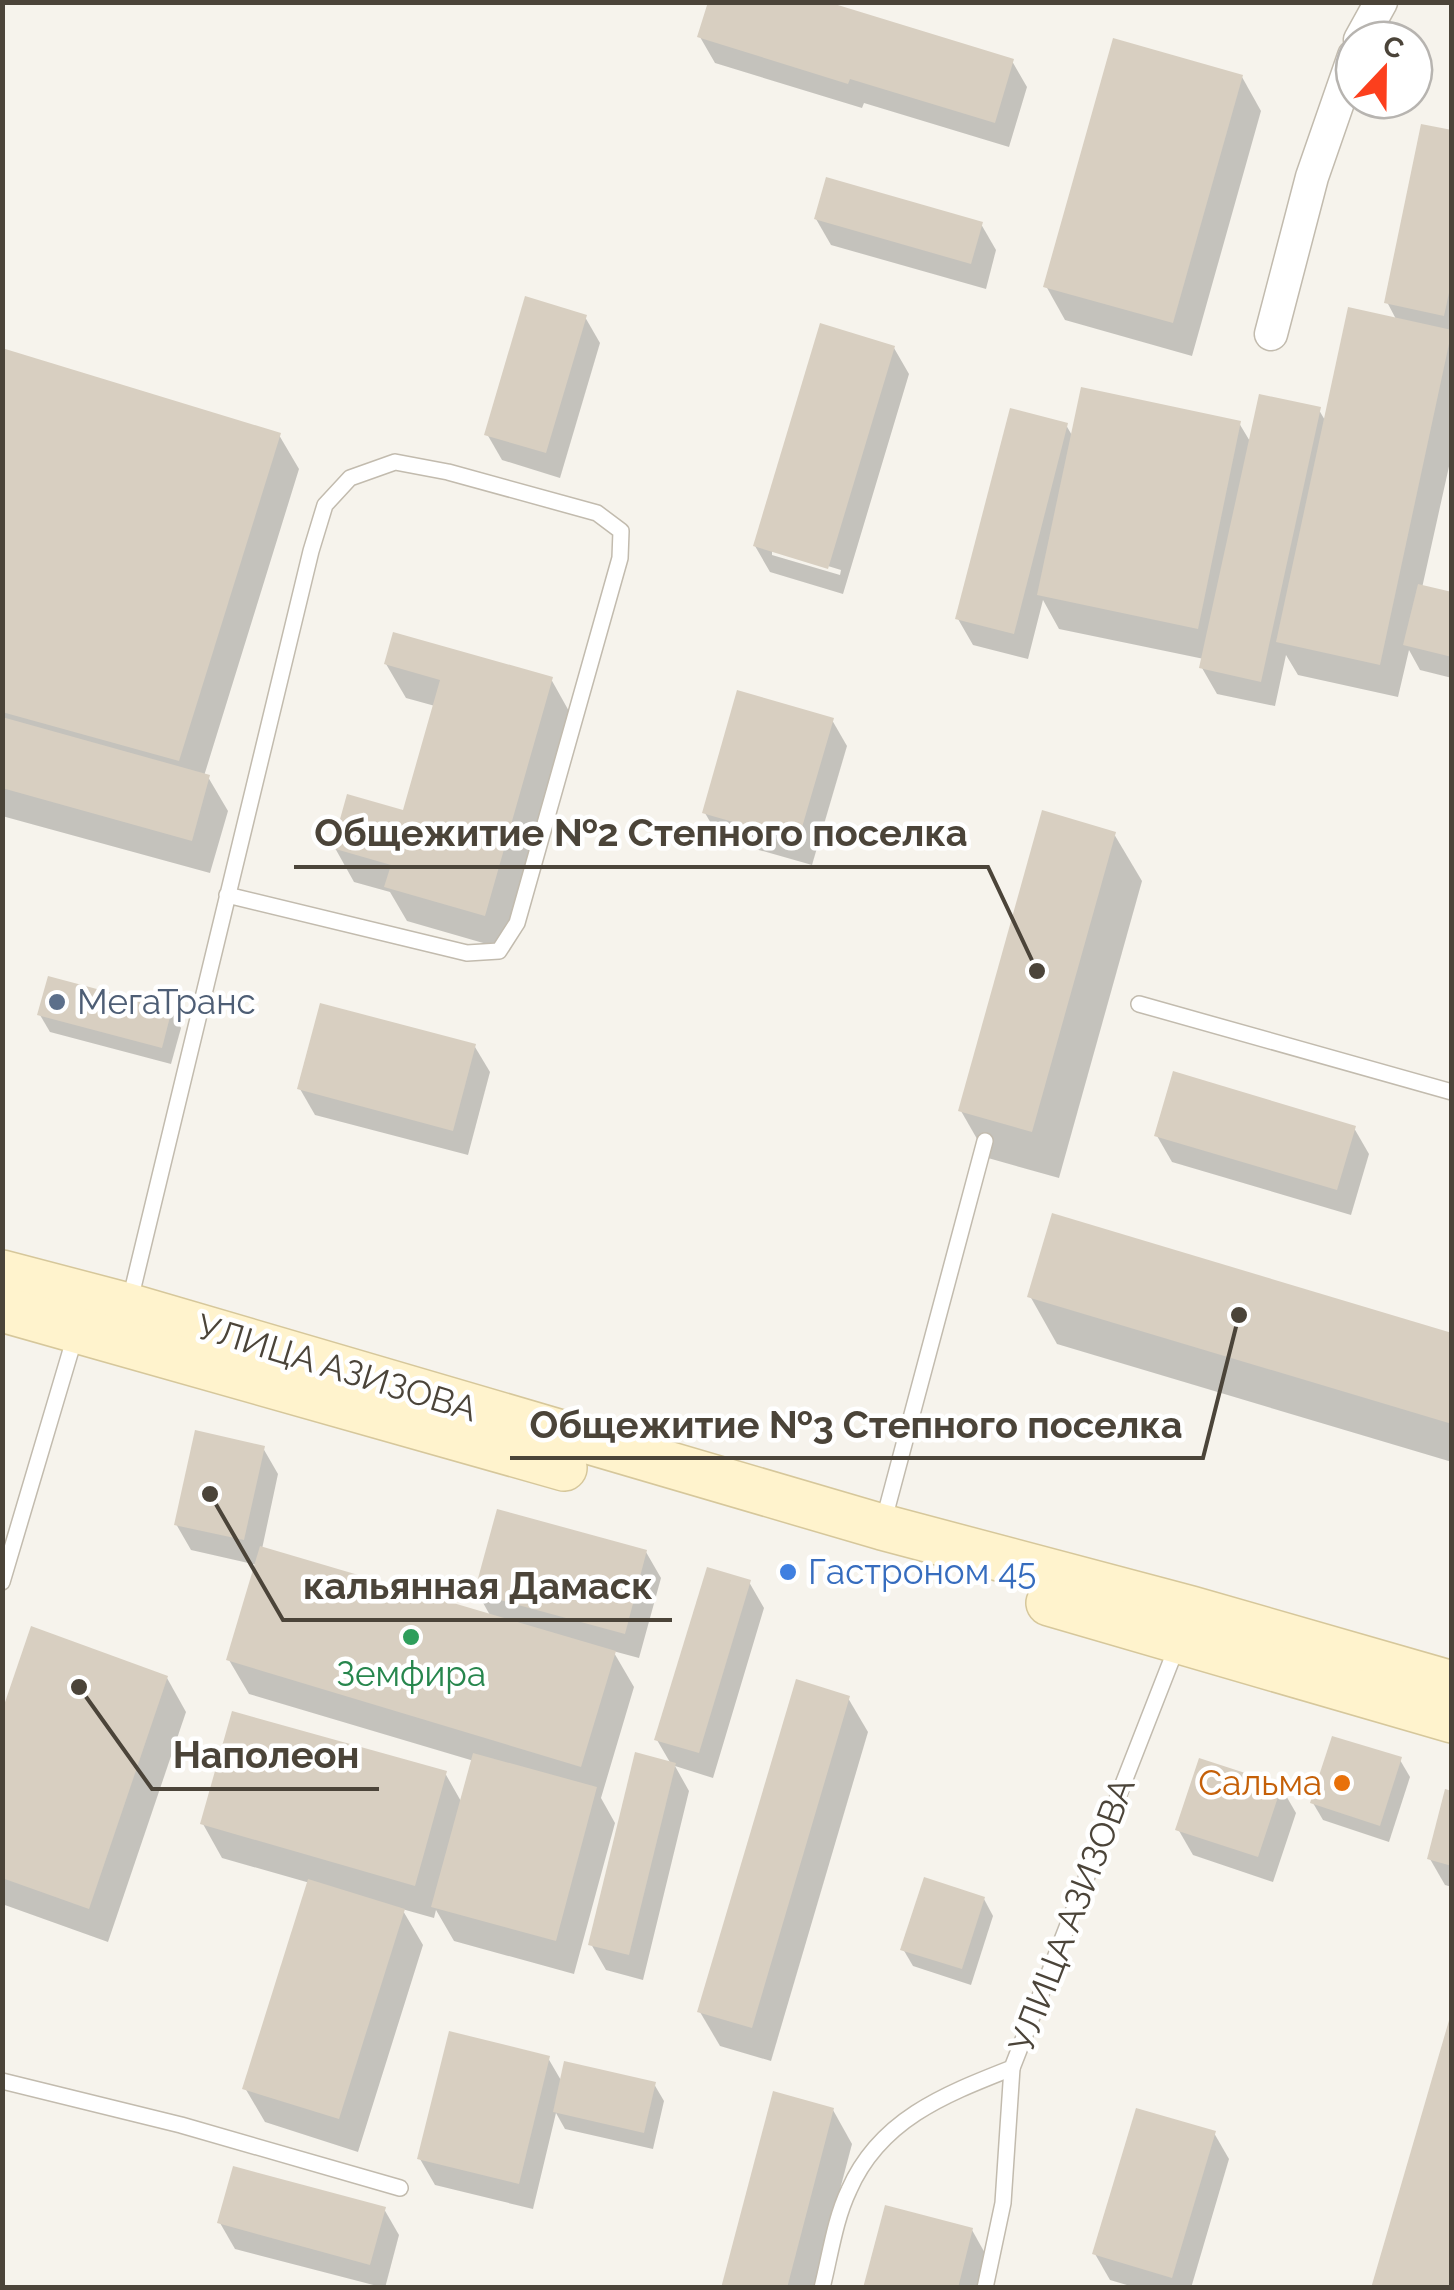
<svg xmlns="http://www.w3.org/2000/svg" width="1454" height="2290" viewBox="0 0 1454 2290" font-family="Raleway,sans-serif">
  <rect width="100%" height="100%" fill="#f6f3ec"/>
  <g fill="#0003" fill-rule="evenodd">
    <polygon points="700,37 1012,61 1027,87 1009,147 864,103 862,108 715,63"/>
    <polygon points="1242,77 1261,111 1192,356 1065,320 1046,286"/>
    <polygon points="1452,133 1452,453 1422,588 1452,595 1452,678 1420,670 1409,650 1398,697 1298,675 1286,655 1275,706 1217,694 1202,668 1204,659 1059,629 1043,600 1028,659 973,645 958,619 1066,425 1073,437 1239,423 1251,443 1319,410 1326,422 1397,321 1387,302"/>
    <polygon points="816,219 981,224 996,250 986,289 831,245"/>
    <polygon points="585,317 600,343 560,478 502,460 487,434"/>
    <path d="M894 348 909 374 843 594 770 572 755 546ZM772 549 841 570 840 575 772 555Z"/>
    <polygon points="2,351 279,435 299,469 204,776 208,777 228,811 210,873 2,816"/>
    <polygon points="386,664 551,679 570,713 504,949 407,921 390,892 354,882 335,848 404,813 435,706 406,698"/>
    <polygon points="832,720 847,746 812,865 720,839 705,813"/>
    <polygon points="1114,834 1142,881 1059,1178 988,1158 961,1111"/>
    <polygon points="171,1011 181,1028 171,1064 50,1032 40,1015"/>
    <polygon points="475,1047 490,1072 468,1155 315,1115 300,1089"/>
    <polygon points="1354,1128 1369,1154 1351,1215 1172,1162 1157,1136"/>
    <polygon points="1030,1296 1452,1336 1452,1462 1057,1344"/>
    <polygon points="263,1448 278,1474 262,1549 491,1617 477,1592 646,1552 661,1578 639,1658 613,1651 634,1687 601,1798 615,1823 574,1974 454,1941 436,1910 434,1918 402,1909 423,1945 358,2152 265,2122 245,2088 310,1883 222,1858 203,1824 445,1773 462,1803 474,1761 249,1694 229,1660 257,1565 191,1550 176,1524"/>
    <polygon points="749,1582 764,1608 713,1778 675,1766 689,1791 643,1980 606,1970 591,1944 671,1764 657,1740"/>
    <polygon points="167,1678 186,1712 108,1942 2,1904 2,1719"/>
    <polygon points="848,1698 868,1732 771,2061 720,2046 700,2012"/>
    <polygon points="1400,1760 1410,1777 1389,1842 1323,1820 1313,1803"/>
    <polygon points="1281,1787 1296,1813 1273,1882 1193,1855 1178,1829"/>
    <polygon points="1452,1793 1452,1887 1445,1885 1430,1859"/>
    <polygon points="984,1899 993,1916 971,1985 913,1966 903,1949"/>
    <polygon points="1452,2022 1452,2288 1374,2288"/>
    <polygon points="548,2058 562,2082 654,2084 664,2101 653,2149 565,2129 556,2113 533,2209 435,2185 420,2159"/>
    <polygon points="833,2110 852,2144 814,2288 723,2288"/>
    <polygon points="1214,2133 1229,2159 1191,2288 1137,2288 1110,2280 1095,2254"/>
    <polygon points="384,2209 399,2235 385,2288 235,2249 220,2223"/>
    <polygon points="972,2230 991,2264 985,2288 866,2288"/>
  </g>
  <g fill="#d8cfc1">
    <polygon points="708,2 828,2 1014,59 995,123 850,79 848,84 697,37"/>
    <polygon points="1113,38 1243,75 1173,323 1043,287"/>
    <polygon points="1421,124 1452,130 1452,279 1444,316 1384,303"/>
    <polygon points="826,177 983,222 971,264 814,219"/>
    <polygon points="525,296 587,315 546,453 484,435"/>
    <polygon points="1348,307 1452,330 1380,665 1276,642"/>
    <polygon points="820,323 895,346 828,569 753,546"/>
    <polygon points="2,348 281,433 179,761 2,712"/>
    <polygon points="1081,387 1241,421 1198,629 1037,595"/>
    <polygon points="1259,394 1321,407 1261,682 1199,668"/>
    <polygon points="1010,408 1068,423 1014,634 955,619"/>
    <polygon points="1418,584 1452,592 1452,657 1403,645"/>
    <polygon points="393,632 553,677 485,916 384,887 391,865 332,848 347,794 403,810 440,680 384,664"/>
    <polygon points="737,690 834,718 798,841 702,813"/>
    <polygon points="2,717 210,775 192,841 2,788"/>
    <polygon points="1042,810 1116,832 1032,1132 958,1111"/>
    <polygon points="48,976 172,1009 162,1048 37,1015"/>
    <polygon points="320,1003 476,1044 453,1131 297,1089"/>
    <polygon points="1173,1071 1356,1126 1337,1190 1154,1136"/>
    <polygon points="1052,1213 1452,1333 1452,1424 1027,1297"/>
    <polygon points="195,1430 265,1446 244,1540 174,1525"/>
    <polygon points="497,1509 647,1550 625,1634 474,1593"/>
    <polygon points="260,1546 616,1651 581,1767 226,1660"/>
    <polygon points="707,1567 751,1580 699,1753 654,1740"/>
    <polygon points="31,1626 168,1676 89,1909 2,1878 2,1711"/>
    <polygon points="796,1679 850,1696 752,2028 697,2012"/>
    <polygon points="232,1711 447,1771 415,1886 200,1824"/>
    <polygon points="1332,1736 1402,1757 1380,1826 1310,1803"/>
    <polygon points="635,1752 676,1763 629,1955 588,1945"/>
    <polygon points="473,1753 597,1787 556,1941 431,1907"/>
    <polygon points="1199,1758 1282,1785 1258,1857 1175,1830"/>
    <polygon points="1445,1789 1452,1791 1452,1866 1427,1859"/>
    <polygon points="924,1877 985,1897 962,1969 900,1950"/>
    <polygon points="308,1879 405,1909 339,2119 242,2089"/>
    <polygon points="1450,2017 1452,2288 1371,2288"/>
    <polygon points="449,2031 550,2056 519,2184 417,2159"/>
    <polygon points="564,2061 656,2082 644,2133 553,2112"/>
    <polygon points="773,2091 834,2108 787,2288 721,2288"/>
    <polygon points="1136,2108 1216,2131 1172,2278 1092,2254"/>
    <polygon points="233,2166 386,2207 370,2265 217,2223"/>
    <polygon points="885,2205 973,2228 958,2288 863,2288"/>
  </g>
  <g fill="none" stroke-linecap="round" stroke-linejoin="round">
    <defs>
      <g id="service">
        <polyline points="1139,1004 1452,1092"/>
        <polyline points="130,1300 311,551 325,505 350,478 395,462 448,472 597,513 621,531 620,558 517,923 499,951 467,953 227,895"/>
        <polyline points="883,1523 985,1141"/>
        <polyline points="2,1582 76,1333"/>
        <polyline points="2,2081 181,2125 400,2188"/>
        <path d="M822 2288C830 2256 835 2219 849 2190 880 2119 946 2094 1012 2068L1177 1646"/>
        <polyline points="985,2288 1003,2203 1012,2068"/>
      </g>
      <g id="minor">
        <polyline points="1360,40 1381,2"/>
        <polyline points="1271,334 1312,177 1354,56"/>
      </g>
      <g id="secondary">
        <polyline points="2,1273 128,1306 882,1527 1191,1609 1452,1684"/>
        <polyline points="2,1309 564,1468"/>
        <polyline points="1049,1603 1452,1720"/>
      </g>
    </defs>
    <use href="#service" stroke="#c2bbae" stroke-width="18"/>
    <use href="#minor" stroke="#c2bbae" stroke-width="35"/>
    <use href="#secondary" stroke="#d6c79b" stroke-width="48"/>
    <use href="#service" stroke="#fff" stroke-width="15"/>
    <use href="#minor" stroke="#fff" stroke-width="32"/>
    <use href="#secondary" stroke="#fff3cd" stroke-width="45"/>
  </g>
  <circle fill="#5c6f8a" stroke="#fff" stroke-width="4" cx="57" cy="1002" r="10"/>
  <circle fill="#3f7fe0" stroke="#fff" stroke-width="4" cx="788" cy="1572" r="10"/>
  <circle fill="#2e9e5b" stroke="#fff" stroke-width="4" cx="411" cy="1637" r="10"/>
  <circle fill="#e8710a" stroke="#fff" stroke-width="4" cx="1342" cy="1783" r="10"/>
  <g text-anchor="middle" stroke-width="9" stroke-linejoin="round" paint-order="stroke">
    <g font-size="35" fill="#4e5e75" stroke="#fff" text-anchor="start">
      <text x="77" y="1014">МегаТранс</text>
    </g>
    <g font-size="35" fill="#4b4439" stroke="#fff">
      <text transform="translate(337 1368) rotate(17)" y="12">УЛИЦА АЗИЗОВА</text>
      <text transform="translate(1072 1915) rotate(-69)" y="12">УЛИЦА АЗИЗОВА</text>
    </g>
    <g font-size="35" fill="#366cbe" stroke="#fff" text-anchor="start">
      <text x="808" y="1584">Гастроном 45</text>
    </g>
    <g font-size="35" fill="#27864d" stroke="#fff">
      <text x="411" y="1686">Земфира</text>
    </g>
    <g font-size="35" fill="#c56008" stroke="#fff" text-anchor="end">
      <text x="1322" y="1795">Сальма</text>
    </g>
  </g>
  <path fill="none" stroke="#4b4439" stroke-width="4" d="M1037 971L988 867H294M1239 1315L1203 1458H510M210 1494L283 1620H672M79 1687L152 1789H379"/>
  <g fill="#4b4439" stroke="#fff" stroke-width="4">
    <circle cx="1037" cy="971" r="10"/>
    <circle cx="1239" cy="1315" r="10"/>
    <circle cx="210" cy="1494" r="10"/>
    <circle cx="79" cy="1687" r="10"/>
  </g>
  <g font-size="38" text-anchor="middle" font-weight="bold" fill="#4b4439" stroke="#fff" stroke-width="9" stroke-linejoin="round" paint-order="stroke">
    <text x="641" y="846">Общежитие №2 Степного поселка</text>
    <text x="856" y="1438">Общежитие №3 Степного поселка</text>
    <text x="478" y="1599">кальянная Дамаск</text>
    <text x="266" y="1768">Наполеон</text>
  </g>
  <rect width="1454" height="2290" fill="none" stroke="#4b4439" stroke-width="10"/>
  <g transform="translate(1384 70) rotate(22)"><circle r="48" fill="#ffffff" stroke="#b7b4b0" stroke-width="2.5"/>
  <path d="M0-8L18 38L0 25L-18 38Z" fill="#fc3f1d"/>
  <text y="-15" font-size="28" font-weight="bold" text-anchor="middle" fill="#4b4439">С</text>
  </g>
</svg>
